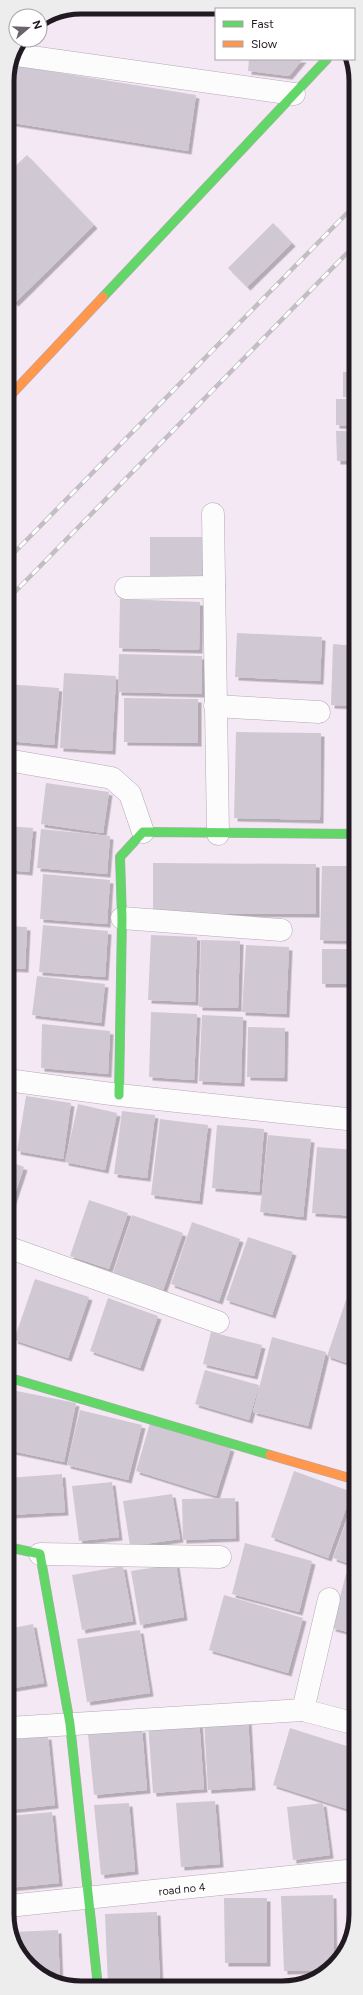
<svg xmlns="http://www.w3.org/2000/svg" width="363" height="1995" viewBox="0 0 363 1995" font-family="Figtree,sans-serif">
  <defs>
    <filter id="shadow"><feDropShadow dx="3.5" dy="3.5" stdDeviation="0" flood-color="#0004"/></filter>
  </defs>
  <rect width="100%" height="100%" fill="#f4e8f4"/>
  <g fill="#d0c9d4" filter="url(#shadow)">
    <polygon points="249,59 303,59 289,76 248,71"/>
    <polygon points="12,65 196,95 188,151 7,122 7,76"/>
    <polygon points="27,155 94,225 15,303 7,296 7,174"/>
    <polygon points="273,223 292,243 247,287 228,268"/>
    <polygon points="343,372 355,372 355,398 343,397"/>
    <polygon points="336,399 355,399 355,426 336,425"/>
    <polygon points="336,431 355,431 355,461 337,461"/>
    <polygon points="150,537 203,537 204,580 150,580"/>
    <polygon points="120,599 200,602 199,650 119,648"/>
    <polygon points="237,633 322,637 320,681 235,677"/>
    <polygon points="333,644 356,646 356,706 331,705"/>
    <polygon points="119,654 202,656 202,694 118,692"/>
    <polygon points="64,673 116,676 112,751 60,748"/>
    <polygon points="7,684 59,688 54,745 7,741"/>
    <polygon points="124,698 198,699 198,743 124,742"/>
    <polygon points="236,732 321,733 320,820 234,818"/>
    <polygon points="46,783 109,792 103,833 41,824"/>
    <polygon points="7,826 33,828 29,872 7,870"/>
    <polygon points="41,829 110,836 107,874 37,868"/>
    <polygon points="153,863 316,864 316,914 153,913"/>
    <polygon points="322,866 356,866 356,941 320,940"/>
    <polygon points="43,874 110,880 107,924 40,919"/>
    <polygon points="43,925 108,931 105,977 39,972"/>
    <polygon points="7,926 27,927 25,969 7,968"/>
    <polygon points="151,935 197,937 195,1002 148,1000"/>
    <polygon points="201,940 240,941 238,1008 199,1007"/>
    <polygon points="246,945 289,947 286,1014 242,1012"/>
    <rect x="322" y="949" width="34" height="35"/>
    <polygon points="37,976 105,984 101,1023 32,1015"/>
    <polygon points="151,1012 197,1014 194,1080 149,1077"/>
    <polygon points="202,1015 243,1017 241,1083 199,1081"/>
    <polygon points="42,1024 110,1031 108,1074 41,1068"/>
    <polygon points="248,1027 285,1028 284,1078 247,1077"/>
    <polygon points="26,1096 71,1103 63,1159 17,1151"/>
    <polygon points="78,1104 117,1113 105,1170 65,1162"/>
    <polygon points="122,1111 155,1115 147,1178 114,1174"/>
    <polygon points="160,1119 208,1125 199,1201 151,1195"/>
    <polygon points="217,1125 264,1129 259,1192 212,1188"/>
    <polygon points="268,1135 311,1139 303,1217 260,1212"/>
    <polygon points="317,1147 356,1150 356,1216 312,1213"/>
    <polygon points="7,1161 24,1167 8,1215 7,1215"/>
    <polygon points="89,1200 128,1213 109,1269 70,1256"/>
    <polygon points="132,1215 183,1233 161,1296 111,1279"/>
    <polygon points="192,1222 240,1239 219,1301 171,1284"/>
    <polygon points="248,1237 293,1252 272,1315 226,1300"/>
    <polygon points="35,1279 89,1297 68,1358 14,1340"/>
    <polygon points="108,1298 158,1316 140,1368 90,1351"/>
    <polygon points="346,1300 356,1303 356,1366 327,1356"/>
    <polygon points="211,1332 262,1345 254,1376 203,1364"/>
    <polygon points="272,1337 326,1352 308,1426 253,1412"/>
    <polygon points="205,1370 259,1385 249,1420 195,1404"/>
    <polygon points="7,1389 76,1403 64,1462 7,1450"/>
    <polygon points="80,1410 142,1425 128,1480 67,1465"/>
    <polygon points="150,1423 231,1448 216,1496 136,1471"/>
    <polygon points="294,1471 352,1492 328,1558 271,1537"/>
    <polygon points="62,1474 65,1512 8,1515 7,1478"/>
    <polygon points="112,1482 119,1537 79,1541 72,1486"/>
    <polygon points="172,1494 180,1539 130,1546 123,1501"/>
    <polygon points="356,1494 356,1566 333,1558"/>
    <polygon points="235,1498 236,1538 183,1540 182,1499"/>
    <polygon points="245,1543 312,1561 299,1612 232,1594"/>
    <polygon points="176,1564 184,1617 140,1625 131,1571"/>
    <polygon points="123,1566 133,1621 82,1630 72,1575"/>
    <polygon points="346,1574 356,1576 356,1634 332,1628"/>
    <polygon points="224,1595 303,1618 288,1673 209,1650"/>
    <polygon points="33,1624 44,1683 8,1689 8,1629"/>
    <polygon points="140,1630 150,1693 87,1702 77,1639"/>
    <polygon points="248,1718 252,1787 208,1790 204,1720"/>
    <polygon points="199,1719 204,1789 153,1793 148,1723"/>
    <polygon points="290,1728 356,1749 356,1780 347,1809 273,1785"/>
    <polygon points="142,1729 147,1790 94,1795 88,1734"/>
    <polygon points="48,1736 55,1805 8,1810 8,1740"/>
    <polygon points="215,1801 220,1864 181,1867 176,1803"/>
    <polygon points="129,1803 135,1871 101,1875 94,1805"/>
    <polygon points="323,1803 330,1855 293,1860 287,1807"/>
    <polygon points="52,1812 59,1883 8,1888 8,1816"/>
    <polygon points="333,1895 334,1966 327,1970 284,1971 281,1896"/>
    <polygon points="224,1898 267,1898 267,1963 225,1963"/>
    <polygon points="157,1912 160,1984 108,1986 105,1914"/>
    <polygon points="58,1930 60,1983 26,1963 11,1932"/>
  </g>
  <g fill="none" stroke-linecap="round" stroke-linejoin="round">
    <defs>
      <g id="street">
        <polyline points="17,55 294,94"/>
        <polyline points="213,514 218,834"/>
        <polyline points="126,588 214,587"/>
        <polyline points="215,706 319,712"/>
        <polyline points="7,760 112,778 130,794 143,832"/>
        <polyline points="122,918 281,930"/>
        <polyline points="7,1080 119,1095 356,1120"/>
        <polyline points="7,1247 218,1322"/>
        <polyline points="40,1554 220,1557"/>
        <polyline points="303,1710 329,1599"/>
        <polyline points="8,1728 303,1710 356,1724"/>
        <polyline points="8,1906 356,1870"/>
      </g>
      <g id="fast">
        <polyline points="103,297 327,59"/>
        <polyline points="119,1095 122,918 120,857 143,832 356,834"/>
        <polyline points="7,1377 270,1455"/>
        <polyline points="8,1547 40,1554 70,1724 98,1987"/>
      </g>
      <g id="slow">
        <polyline points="7,399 103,297"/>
        <polyline points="270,1455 356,1480"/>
      </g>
    </defs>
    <use href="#street" stroke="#b3a9b3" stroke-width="23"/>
    <use href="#fast" stroke="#b3a9b3" stroke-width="10"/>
    <use href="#slow" stroke="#b3a9b3" stroke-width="10"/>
    <use href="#street" stroke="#fdfcfd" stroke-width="22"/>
    <use href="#fast" stroke="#63d668" stroke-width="9"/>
    <use href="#slow" stroke="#ff974d" stroke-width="9"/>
    <defs>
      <g id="rail">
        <polyline points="7,560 355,205"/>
        <polyline points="7,600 355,245"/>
      </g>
    </defs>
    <use href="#rail" stroke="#c2bec2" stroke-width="4.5"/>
    <use href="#rail" stroke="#fff" stroke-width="3" stroke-dasharray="9" stroke-linecap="butt"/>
  </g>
  <g text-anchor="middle" stroke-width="3" stroke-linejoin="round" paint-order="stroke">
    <g font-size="11" fill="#221a22" stroke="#fff">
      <text transform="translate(182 1889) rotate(-6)" y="4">road no 4</text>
    </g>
  </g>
  <path d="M0 0H363V1995H0ZM81 14H282A67 67 0 0 1 349 81V1914A67 67 0 0 1 282 1981H81A67 67 0 0 1 14 1914V81A67 67 0 0 1 81 14Z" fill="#ededed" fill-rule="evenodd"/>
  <path fill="none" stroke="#221a22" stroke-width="5" d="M81 14H282A67 67 0 0 1 349 81V1914A67 67 0 0 1 282 1981H81A67 67 0 0 1 14 1914V81A67 67 0 0 1 81 14Z"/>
  <rect x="215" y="8" width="140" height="52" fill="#ffffff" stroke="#a7a3a7"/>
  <rect x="223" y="21" width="20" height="6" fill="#63d668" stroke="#a7a3a7"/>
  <text x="251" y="28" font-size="12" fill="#221a22">Fast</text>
  <rect x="223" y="41" width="20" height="6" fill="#ff974d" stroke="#a7a3a7"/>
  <text x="251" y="48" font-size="12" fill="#221a22">Slow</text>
  <g transform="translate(28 28) rotate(71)"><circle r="19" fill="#ffffff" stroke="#a7a3a7"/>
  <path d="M0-3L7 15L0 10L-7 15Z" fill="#6c626c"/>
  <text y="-6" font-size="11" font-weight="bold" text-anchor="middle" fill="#221a22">N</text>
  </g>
</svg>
